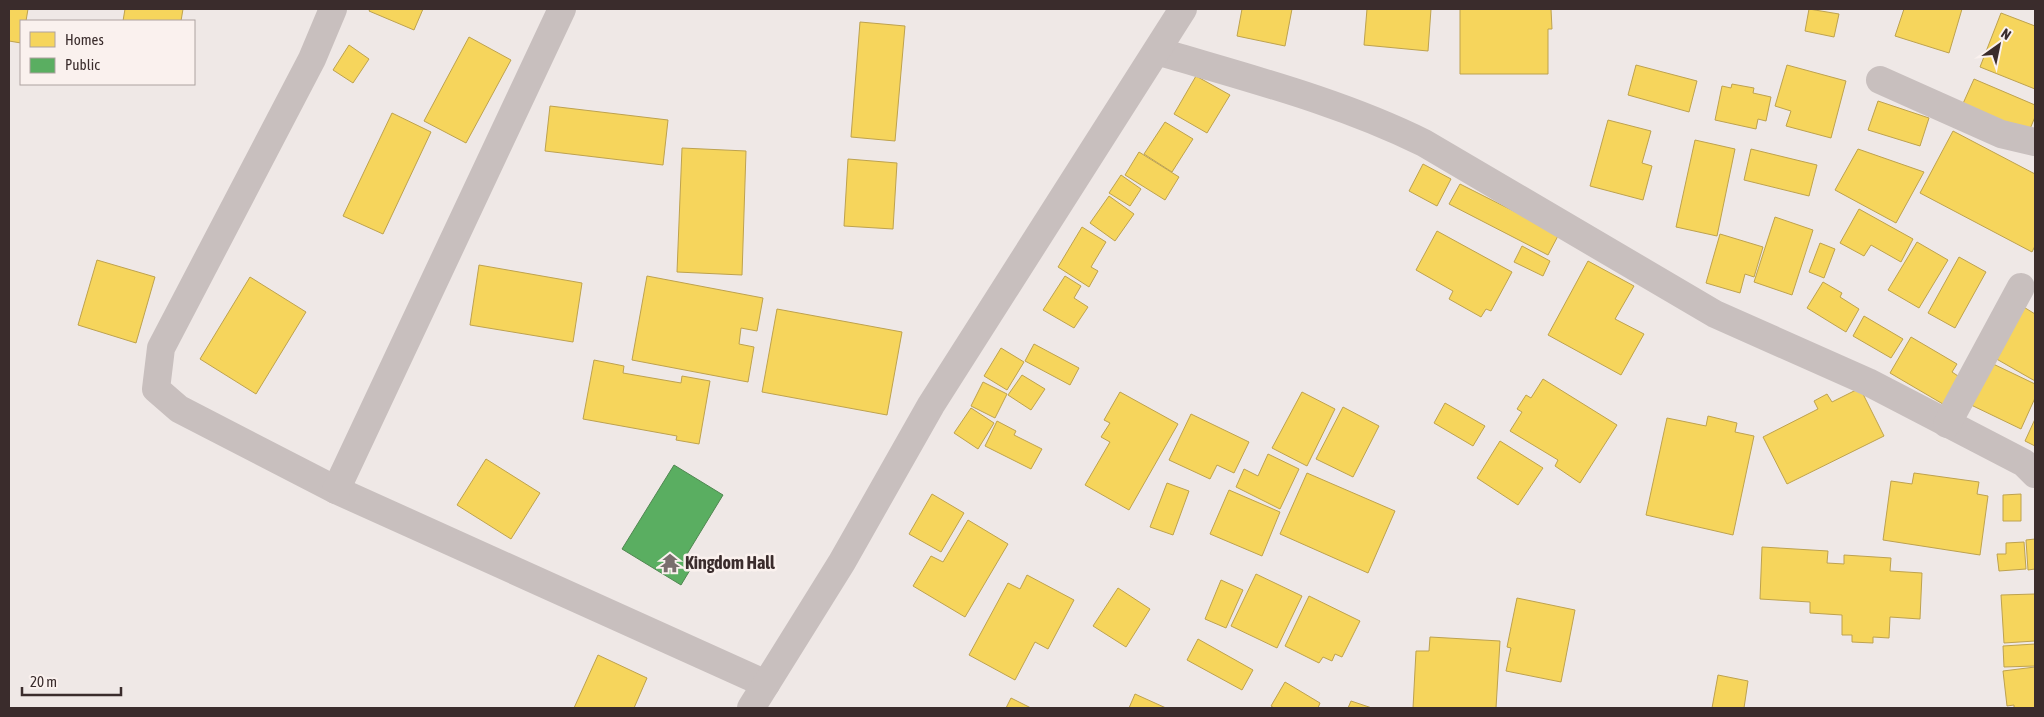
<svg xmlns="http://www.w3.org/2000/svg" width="2044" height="717" viewBox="0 0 2044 717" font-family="'Asap Condensed',sans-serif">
  <rect width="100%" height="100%" fill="#efe8e6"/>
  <g fill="#f6d55c" stroke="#bea24e">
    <polygon points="9,9 28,9 26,21 21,21 21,43 9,41"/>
    <polygon points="125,9 183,9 181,21 123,21"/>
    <polygon points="370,9 423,9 414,30 369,11"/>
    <polygon points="1242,9 1292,9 1285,46 1237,36"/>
    <polygon points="1367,9 1431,9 1428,51 1364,45"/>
    <polygon points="1460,9 1551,9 1552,29 1548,29 1548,74 1460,74"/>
    <polygon points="1809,9 1839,14 1834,37 1805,31"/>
    <polygon points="1904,9 1962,9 1949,53 1895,36"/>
    <polygon points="2001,13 2035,26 2035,89 1980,67"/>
    <polygon points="860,22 905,26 895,141 851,137"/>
    <polygon points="469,37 511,60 466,143 424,121"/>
    <polygon points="349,45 369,59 353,83 333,70"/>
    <polygon points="1636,65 1697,81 1689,112 1628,95"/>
    <polygon points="1787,65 1846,81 1831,138 1786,126 1791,111 1775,106"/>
    <polygon points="1196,76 1230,95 1207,133 1174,114"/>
    <polygon points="1974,79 2035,105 2035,117 2027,136 1961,108"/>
    <polygon points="1732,84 1754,88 1753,93 1771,97 1766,121 1758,119 1756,129 1715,120 1722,86 1731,88"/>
    <polygon points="1878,101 1929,118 1920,146 1868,130"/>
    <polygon points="550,106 668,120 663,165 545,151"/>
    <polygon points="392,113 431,132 383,234 343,216"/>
    <polygon points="1608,120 1651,131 1642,163 1652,166 1643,200 1590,186"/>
    <polygon points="1165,122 1193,139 1172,172 1144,154"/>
    <polygon points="1953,131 2035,174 2035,246 2032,252 1920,193"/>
    <polygon points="1695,140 1735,149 1717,236 1676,227"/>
    <polygon points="682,148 746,151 742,275 677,272"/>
    <polygon points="1751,149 1817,165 1809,196 1744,180"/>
    <polygon points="1858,149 1924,172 1896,223 1835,190"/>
    <polygon points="1139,152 1179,177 1165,200 1125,175"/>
    <polygon points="848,159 897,163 893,229 844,226"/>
    <polygon points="1423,164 1451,179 1437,206 1409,191"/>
    <polygon points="1121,175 1141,189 1130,206 1109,193"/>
    <polygon points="1460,184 1559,234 1548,255 1449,204"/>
    <polygon points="1109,196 1134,214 1115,241 1090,223"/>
    <polygon points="1859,209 1913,239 1901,262 1871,245 1864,256 1840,243"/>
    <polygon points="1775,217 1813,230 1792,295 1754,282"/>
    <polygon points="1082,227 1106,242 1091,267 1098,271 1089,287 1058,267"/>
    <polygon points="1437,231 1512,272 1491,311 1486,309 1481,317 1449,299 1453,291 1416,270"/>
    <polygon points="1720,234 1763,247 1754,277 1745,274 1740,293 1706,283"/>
    <polygon points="1917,242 1948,260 1919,308 1888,290"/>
    <polygon points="1820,243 1835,249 1824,278 1809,272"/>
    <polygon points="1522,246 1550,261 1543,276 1514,262"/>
    <polygon points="1959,257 1986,272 1955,328 1928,313"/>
    <polygon points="97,260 155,277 136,343 78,325"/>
    <polygon points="1588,261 1634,286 1615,319 1644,334 1621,375 1548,335"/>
    <polygon points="479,265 582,283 573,342 470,325"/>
    <polygon points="647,276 763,298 757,331 741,328 739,344 754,347 748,382 632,360"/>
    <polygon points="1065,276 1081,286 1074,298 1088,307 1074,328 1043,310"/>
    <polygon points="250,277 306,312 256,394 200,359"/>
    <polygon points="1823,282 1842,293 1840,297 1859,309 1846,332 1807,308"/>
    <polygon points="2022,306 2035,314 2035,381 1993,357"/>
    <polygon points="777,309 902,332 887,415 762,392"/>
    <polygon points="1864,316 1903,339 1891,358 1853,336"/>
    <polygon points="1911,337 1957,364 1952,372 1964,380 1948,407 1890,373"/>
    <polygon points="1034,344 1079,368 1070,385 1025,361"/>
    <polygon points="1001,348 1024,362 1007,390 984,376"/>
    <polygon points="594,360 624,366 623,373 681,383 682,376 710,381 699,444 676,440 677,436 583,419"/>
    <polygon points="1989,362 2035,384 2035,398 2021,429 1969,404"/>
    <polygon points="1022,375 1045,389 1031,410 1008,395"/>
    <polygon points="1543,379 1617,425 1580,483 1555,466 1558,460 1510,431 1522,412 1517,409 1526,395 1531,398"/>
    <polygon points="983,382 1007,394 995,418 971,406"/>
    <polygon points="1860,388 1884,436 1787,484 1763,437 1818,409 1814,401 1827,394 1832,402"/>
    <polygon points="1120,392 1178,424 1129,510 1085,485 1110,442 1101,437 1110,423 1104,420"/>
    <polygon points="1302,392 1335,409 1307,466 1272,448"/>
    <polygon points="1445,403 1485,426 1473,446 1434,423"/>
    <polygon points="1343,407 1379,426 1353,477 1316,459"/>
    <polygon points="971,408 994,423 978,449 954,433"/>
    <polygon points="1191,414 1249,442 1234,473 1217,465 1210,479 1169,460"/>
    <polygon points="1708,416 1737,423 1735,432 1754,436 1733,535 1646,515 1667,418 1706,426"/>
    <polygon points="2035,419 2035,446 2025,441"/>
    <polygon points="997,421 1016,431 1014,435 1042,449 1031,469 985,446"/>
    <polygon points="1500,441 1543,468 1518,505 1477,478"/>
    <polygon points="1268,454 1299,469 1280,509 1236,487 1244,469 1258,476"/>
    <polygon points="486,459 540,493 511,539 457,505"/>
    <polygon points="1307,473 1395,511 1368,573 1280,534"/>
    <polygon points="1914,473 1979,482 1977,494 1988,496 1980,555 1883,540 1891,481 1912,484"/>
    <polygon points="1167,483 1189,491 1173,535 1150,527"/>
    <polygon points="1229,490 1280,512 1262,556 1210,534"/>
    <polygon points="932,494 964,513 941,552 909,534"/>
    <polygon points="2021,494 2021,521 2003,521 2003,495"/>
    <polygon points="968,520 1008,544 965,617 913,586 931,556 943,562"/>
    <polygon points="2035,539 2035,569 2028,570 2026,540"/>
    <polygon points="2024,542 2026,569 1999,571 1997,554 2006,554 2006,543"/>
    <polygon points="1762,547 1828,551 1827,563 1844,564 1844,555 1891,558 1890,571 1922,573 1920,619 1890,617 1889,638 1873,637 1873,643 1852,642 1852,635 1842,635 1842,615 1810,613 1810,602 1760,599"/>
    <polygon points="1256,574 1302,596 1277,648 1231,626"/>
    <polygon points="1027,575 1074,600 1048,649 1035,642 1015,680 969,655 1008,583 1020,589"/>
    <polygon points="1221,580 1243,590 1226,628 1205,619"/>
    <polygon points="1118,588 1150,609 1126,647 1093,626"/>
    <polygon points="2035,594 2035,641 2004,643 2001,595"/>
    <polygon points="1309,596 1360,621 1342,657 1335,654 1332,661 1323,657 1319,663 1285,646"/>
    <polygon points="1517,598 1575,610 1561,682 1506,671 1511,648 1507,647"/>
    <polygon points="1430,637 1500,641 1496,708 1413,708 1416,651 1429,651"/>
    <polygon points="1198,639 1253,670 1242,690 1187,660"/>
    <polygon points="2035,644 2035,666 2004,667 2003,646"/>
    <polygon points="598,655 647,678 634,708 574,708"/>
    <polygon points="2035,667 2035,708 2014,708 2014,705 2007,706 2003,671"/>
    <polygon points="1718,675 1748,681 1744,708 1712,708"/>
    <polygon points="1285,682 1320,703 1318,708 1274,708 1271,706"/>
    <polygon points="1135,694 1166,708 1129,708"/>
    <polygon points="1011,698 1031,708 1006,708"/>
    <polygon points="1351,701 1372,708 1348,708"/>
  </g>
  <polygon fill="#5aae61" stroke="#508751" points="674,465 723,495 684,559 693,565 681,585 622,549"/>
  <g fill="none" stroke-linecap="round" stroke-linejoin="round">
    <g stroke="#c8bfbe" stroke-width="28">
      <polyline points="333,9 312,59 161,348 156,389 179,409 336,490 766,684"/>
      <path d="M1157 51C1247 78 1339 101 1424 143L1715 314 1868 382 2024 463 2035 474"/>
      <polyline points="1880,80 2001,134 2035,142"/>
      <polyline points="1947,424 2021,287"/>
      <polyline points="336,490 562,9"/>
      <polyline points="751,708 842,562 931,405 1183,9"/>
    </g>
  </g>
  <defs>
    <symbol id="temple-bare" viewBox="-9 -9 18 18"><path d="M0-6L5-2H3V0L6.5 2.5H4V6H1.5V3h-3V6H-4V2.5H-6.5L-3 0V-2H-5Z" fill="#796e6d" stroke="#faf1ee" stroke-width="2.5" paint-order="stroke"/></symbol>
  </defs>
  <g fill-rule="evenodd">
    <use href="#temple-bare" x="656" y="549" width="28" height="28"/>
  </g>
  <g text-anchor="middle" stroke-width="5" stroke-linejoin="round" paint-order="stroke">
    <g font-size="18" font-weight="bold" fill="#3a2c2c" stroke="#faf1ee" text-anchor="start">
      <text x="685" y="569">Kingdom Hall</text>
    </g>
  </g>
  <rect width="2044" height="717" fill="none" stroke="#3a2c2c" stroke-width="20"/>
  <rect x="20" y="20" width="175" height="65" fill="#faf1ee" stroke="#ada2a0"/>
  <rect x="30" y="32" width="25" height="15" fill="#f6d55c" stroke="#ada2a0"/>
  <text x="65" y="45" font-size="15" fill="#3a2c2c">Homes</text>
  <rect x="30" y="58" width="25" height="15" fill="#5aae61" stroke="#ada2a0"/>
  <text x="65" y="70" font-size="15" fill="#3a2c2c">Public</text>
  <g transform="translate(1999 45) rotate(33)" stroke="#faf1ee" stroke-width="4" paint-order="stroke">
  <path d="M0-4L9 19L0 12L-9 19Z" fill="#3a2c2c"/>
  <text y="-8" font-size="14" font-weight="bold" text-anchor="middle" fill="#3a2c2c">N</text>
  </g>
  <path d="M22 687v8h99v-8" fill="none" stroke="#3a2c2c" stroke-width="2.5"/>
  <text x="30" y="687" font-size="15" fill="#3a2c2c" stroke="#faf1ee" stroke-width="4" paint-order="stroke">20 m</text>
</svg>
